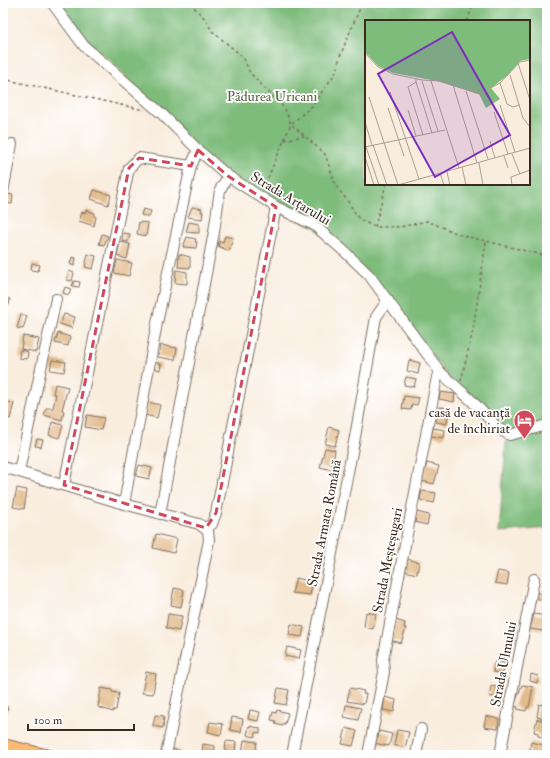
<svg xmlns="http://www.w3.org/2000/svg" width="550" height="758" viewBox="0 0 550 758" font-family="'IM FELL Double Pica',serif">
  <rect width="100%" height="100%" fill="#fff"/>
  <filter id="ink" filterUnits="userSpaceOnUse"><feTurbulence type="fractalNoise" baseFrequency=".025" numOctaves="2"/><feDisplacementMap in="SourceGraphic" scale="8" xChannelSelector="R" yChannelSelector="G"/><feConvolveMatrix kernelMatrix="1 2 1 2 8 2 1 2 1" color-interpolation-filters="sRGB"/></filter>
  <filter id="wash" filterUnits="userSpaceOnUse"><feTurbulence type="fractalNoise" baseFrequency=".012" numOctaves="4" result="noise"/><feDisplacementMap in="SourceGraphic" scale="16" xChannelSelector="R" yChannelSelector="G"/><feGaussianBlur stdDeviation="0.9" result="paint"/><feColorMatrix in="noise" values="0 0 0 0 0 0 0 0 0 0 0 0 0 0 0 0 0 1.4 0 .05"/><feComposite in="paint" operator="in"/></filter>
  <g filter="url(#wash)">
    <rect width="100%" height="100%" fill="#f9edde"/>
    <path fill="#7ebc7c" stroke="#5c734d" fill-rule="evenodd" d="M58 3H547V528L499 532 507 431 445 373 390 299 314 227 272 208 210 168 114 64 90 43ZM366 21H529V184H366Z"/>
    <g id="blocks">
      <g fill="#e3bc8c">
        <polygon points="94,190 111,195 108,205 91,199"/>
        <polygon points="7,194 13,195 12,204 5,203"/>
        <polygon points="192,207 202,209 201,212 203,212 202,219 188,217"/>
        <polygon points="143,209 151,211 149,217 141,215"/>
        <polygon points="86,210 95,213 94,216 96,217 94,226 79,221 82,212 85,213"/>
        <polygon points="139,222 148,223 146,236 137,234"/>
        <polygon points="189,222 199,224 199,233 186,232"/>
        <polygon points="123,233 130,234 128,242 122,241"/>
        <polygon points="102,234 108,236 104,245 99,244"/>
        <polygon points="225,236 233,238 229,251 218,246 220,241 223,242"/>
        <polygon points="187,237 196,239 195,242 197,242 196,248 183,247"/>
        <polygon points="120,242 130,244 127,259 117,256"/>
        <polygon points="88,254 96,256 93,269 85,267"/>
        <polygon points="179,254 190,257 190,268 178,267"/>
        <polygon points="72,257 76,258 74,266 70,264"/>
        <polygon points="117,260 132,263 129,276 114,273"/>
        <polygon points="32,263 40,265 38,271 31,270"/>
        <polygon points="176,270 187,272 187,284 175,283"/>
        <polygon points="69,271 74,273 72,281 67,280"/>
        <polygon points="74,281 80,282 79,287 72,286"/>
        <polygon points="65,287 71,289 69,295 63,293"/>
        <polygon points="3,298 10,299 9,305 3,304"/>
        <polygon points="21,314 27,316 23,329 17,328"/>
        <polygon points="64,314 75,317 72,328 60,324"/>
        <polygon points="58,333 70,337 68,346 55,343"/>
        <polygon points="23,336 39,339 36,352 21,349"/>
        <polygon points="161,345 177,348 175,360 158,357"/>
        <polygon points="20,350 28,352 27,359 19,358"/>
        <polygon points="52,360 66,362 64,372 50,370"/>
        <polygon points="409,360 420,363 418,374 407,371"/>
        <polygon points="155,362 161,364 160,370 153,368"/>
        <polygon points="406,377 416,379 414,387 404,385"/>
        <polygon points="55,384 68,387 62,410 64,411 62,420 44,415 46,408 53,408 56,394 53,394"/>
        <polygon points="440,392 455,394 454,402 439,399"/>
        <polygon points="404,396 419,398 417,405 412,404 411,410 402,409"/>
        <polygon points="3,401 14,403 10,419 3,418"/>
        <polygon points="148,402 160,405 157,418 145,415"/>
        <polygon points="440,407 449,408 447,424 436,422"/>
        <polygon points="87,415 104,418 101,430 85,427"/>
        <polygon points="52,422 63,425 59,438 49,435"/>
        <polygon points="329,427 339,430 335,446 325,444"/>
        <polygon points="433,428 445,430 444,438 431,436"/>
        <polygon points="37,439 43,440 41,447 35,446"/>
        <polygon points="325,448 335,450 332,470 320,467"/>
        <polygon points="427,463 439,466 434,484 422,481"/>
        <polygon points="139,465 152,468 149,479 136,476"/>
        <polygon points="17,488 27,490 24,509 13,507"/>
        <polygon points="422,491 436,493 434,503 420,500"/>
        <polygon points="416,512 429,515 427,525 414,522"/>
        <polygon points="156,534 177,539 174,553 153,548"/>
        <polygon points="406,559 419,562 417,574 404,571"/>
        <polygon points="498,571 509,573 507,585 495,583"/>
        <polygon points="296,578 313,582 310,595 292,593"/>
        <polygon points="174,588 184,590 181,607 171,605"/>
        <polygon points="535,592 547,595 547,609 542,608 544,600 534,598"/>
        <polygon points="366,612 376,614 373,629 364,627"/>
        <polygon points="168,614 182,616 179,631 166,628"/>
        <polygon points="534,614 546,616 543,631 530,629"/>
        <polygon points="396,620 405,623 404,628 406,628 401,643 390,640"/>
        <polygon points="291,624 304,627 302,637 289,635"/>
        <polygon points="287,647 301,650 299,659 285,656"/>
        <polygon points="495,661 505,663 503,674 493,672"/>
        <polygon points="146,672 156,674 153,694 142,693"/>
        <polygon points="531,674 538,676 537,683 530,681"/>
        <polygon points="522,685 533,687 529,707 527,707 526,711 517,709 518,707 514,706"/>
        <polygon points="491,686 502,688 500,699 489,696"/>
        <polygon points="101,688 112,690 112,692 119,693 116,710 113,710 113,712 98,707"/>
        <polygon points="278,688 289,690 286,705 275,703"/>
        <polygon points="350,688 364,691 363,694 366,694 364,704 347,701"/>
        <polygon points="385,697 396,700 394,712 383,710"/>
        <polygon points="546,699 547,699 547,719 537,717 539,704 542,705"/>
        <polygon points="346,705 361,708 358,720 344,717"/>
        <polygon points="3,706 8,707 5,719 3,718"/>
        <polygon points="250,710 260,712 258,721 248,719"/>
        <polygon points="277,710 288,713 285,724 283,723 283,726 275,724 276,721 271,720 273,712 276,713"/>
        <polygon points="155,715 164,716 163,728 153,726"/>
        <polygon points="486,716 499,719 498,729 484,727"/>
        <polygon points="232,717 243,719 241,732 230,730"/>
        <polygon points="537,719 547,721 545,738 538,736 538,733 534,732"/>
        <polygon points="210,722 223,724 221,735 208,732"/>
        <polygon points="249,726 260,728 260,733 256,732 255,737 247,735"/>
        <polygon points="346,728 357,731 353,746 342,744"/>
        <polygon points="397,730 409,732 405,748 394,745"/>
        <polygon points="379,731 392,734 389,746 373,743 374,737 378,738"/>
        <polygon points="244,740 257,742 255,755 242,753"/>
        <polygon points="226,741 236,742 235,753 225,752"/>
        <polygon points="531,742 544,745 542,755 529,755"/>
        <polygon points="203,744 215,746 214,755 202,753"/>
        <polygon points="172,749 181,751 180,755 171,755"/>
        <polygon points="481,751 491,752 491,755 481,755"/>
      </g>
    </g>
  </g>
  <g filter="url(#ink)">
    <use href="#blocks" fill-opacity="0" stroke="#7e6e61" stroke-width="1"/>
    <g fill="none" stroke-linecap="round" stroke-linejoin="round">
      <defs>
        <g id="minor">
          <polyline points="52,3 84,46 162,114 198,150 228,176 276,207 314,225 345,252 369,275 441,373 471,400 499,429 510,435 547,425"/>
          <polyline points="3,192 12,144"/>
          <polyline points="3,467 124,504 199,524 208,531 209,540 166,755"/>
          <polyline points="19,471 56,299"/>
          <polyline points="64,485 129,168 139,158 191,166 198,150"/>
          <polyline points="124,504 157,323 191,166"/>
          <polyline points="160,514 214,232 220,190 228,176"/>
          <polyline points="206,528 212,524 216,513 276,207"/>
          <polyline points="292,755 355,437 376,317 388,300"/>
          <polyline points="368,755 384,672 383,660 437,377 441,373"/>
          <polyline points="416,755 421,729"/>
          <polyline points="500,755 534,579"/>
        </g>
        <polyline id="major" points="3,745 45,755"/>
      </defs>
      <use href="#minor" stroke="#7e6e61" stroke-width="12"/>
      <use href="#major" stroke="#7e6e61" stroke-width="14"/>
      <g stroke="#7e6e61" stroke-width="1.5" stroke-dasharray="3 3" stroke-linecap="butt">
        <polyline points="190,3 206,20 212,31 243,57 250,73 285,109 291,124 325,154 336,186 347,200 359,219 375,227 400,227 427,221 461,235 547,256"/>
        <polyline points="543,3 547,7"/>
        <polyline points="164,5 165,3"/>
        <polyline points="424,18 425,21"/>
        <polyline points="467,21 474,3"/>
        <polyline points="3,79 144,110"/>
        <polyline points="284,140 304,136"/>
        <polyline points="263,189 291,124 312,106 336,72 340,56 362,3"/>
        <polyline points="375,227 386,184"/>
        <polyline points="461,381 473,330 486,242"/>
      </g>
      <use href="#minor" stroke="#fff" stroke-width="10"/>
      <use href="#major" stroke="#ffbb71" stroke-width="12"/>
    </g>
  </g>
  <path fill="none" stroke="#d1495b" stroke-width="3" stroke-dasharray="8 5" stroke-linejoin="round" d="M198 150 228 176 276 207 216 513 206 528 64 485 129 168 139 158 191 166Z"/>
  <defs>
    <symbol id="hotel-pin" viewBox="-11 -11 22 30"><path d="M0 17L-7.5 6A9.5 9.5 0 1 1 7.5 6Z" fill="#d1495b" stroke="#fff"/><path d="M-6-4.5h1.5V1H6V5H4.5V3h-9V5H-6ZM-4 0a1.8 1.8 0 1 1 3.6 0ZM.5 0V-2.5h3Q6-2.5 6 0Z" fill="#fff"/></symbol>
  </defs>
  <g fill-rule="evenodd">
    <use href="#hotel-pin" x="512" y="408" width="25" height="34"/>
  </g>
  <g text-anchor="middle" stroke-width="3.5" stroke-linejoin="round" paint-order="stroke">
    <g font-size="14" fill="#596041" stroke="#fff">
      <text x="272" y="101">Pădurea Uricani</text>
    </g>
    <g font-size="14" fill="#3b2a1e" stroke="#fff">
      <text transform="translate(291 198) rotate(31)" y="5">Strada Arțarului</text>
      <text transform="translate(324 523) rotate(-79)" y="5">Strada Armata Română</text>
      <text transform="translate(387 560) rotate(-79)" y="5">Strada Meșteșugari</text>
      <text transform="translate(503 664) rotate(-79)" y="5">Strada Ulmului</text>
    </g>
    <g font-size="14" fill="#3b2a1e" stroke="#fff" text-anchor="end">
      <text x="510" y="417">casă de vacanță<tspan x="510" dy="16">de închiriat</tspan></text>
    </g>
  </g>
  <g transform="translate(365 20)">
    <rect width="165" height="165" fill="#f9edde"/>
    <path d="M0 0H165V39L155 41 143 55 126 68 135 79 121 88 114 74 72 61 28 53 13 46 0 32Z" fill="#7ebc7c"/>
    <path fill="none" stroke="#ad9f91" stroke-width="1" d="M0 33 13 47 28 54 57 60 75 61 114 74 135 63 155 42 165 40M153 43 165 80M145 55 158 98 165 107M51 59V62L43 67 58 115M57 61 73 111M66 61 94 148M51 62 67 113M135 63 142 84 148 87 155 85M88 65 112 143M101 71 123 139M25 72 54 159M4 77 33 165M135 85 150 132M23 88 39 136M43 90 51 116M129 92 143 134M0 102 7 125M125 121 130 138M0 124 14 165M8 125 22 165M0 127 80 110M147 134 155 154M139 136 143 148M0 137 9 165M114 143 118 165M97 147 101 165M82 152 85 165M75 153 79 165M33 165 165 128M147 165 146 157 165 150"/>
    <path fill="#7b2cbf" fill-opacity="0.15" stroke="#7b2cbf" stroke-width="2" d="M87 12 145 115 70 157 13 54Z"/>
    <rect width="165" height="165" fill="none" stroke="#3b2a1e" stroke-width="2"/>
  </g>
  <rect width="550" height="758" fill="none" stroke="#fff" stroke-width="16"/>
  <path d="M28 724v6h106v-6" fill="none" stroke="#3b2a1e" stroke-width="2"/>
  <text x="34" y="724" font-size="12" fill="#3b2a1e" stroke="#ffffff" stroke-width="3" paint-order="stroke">100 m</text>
</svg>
